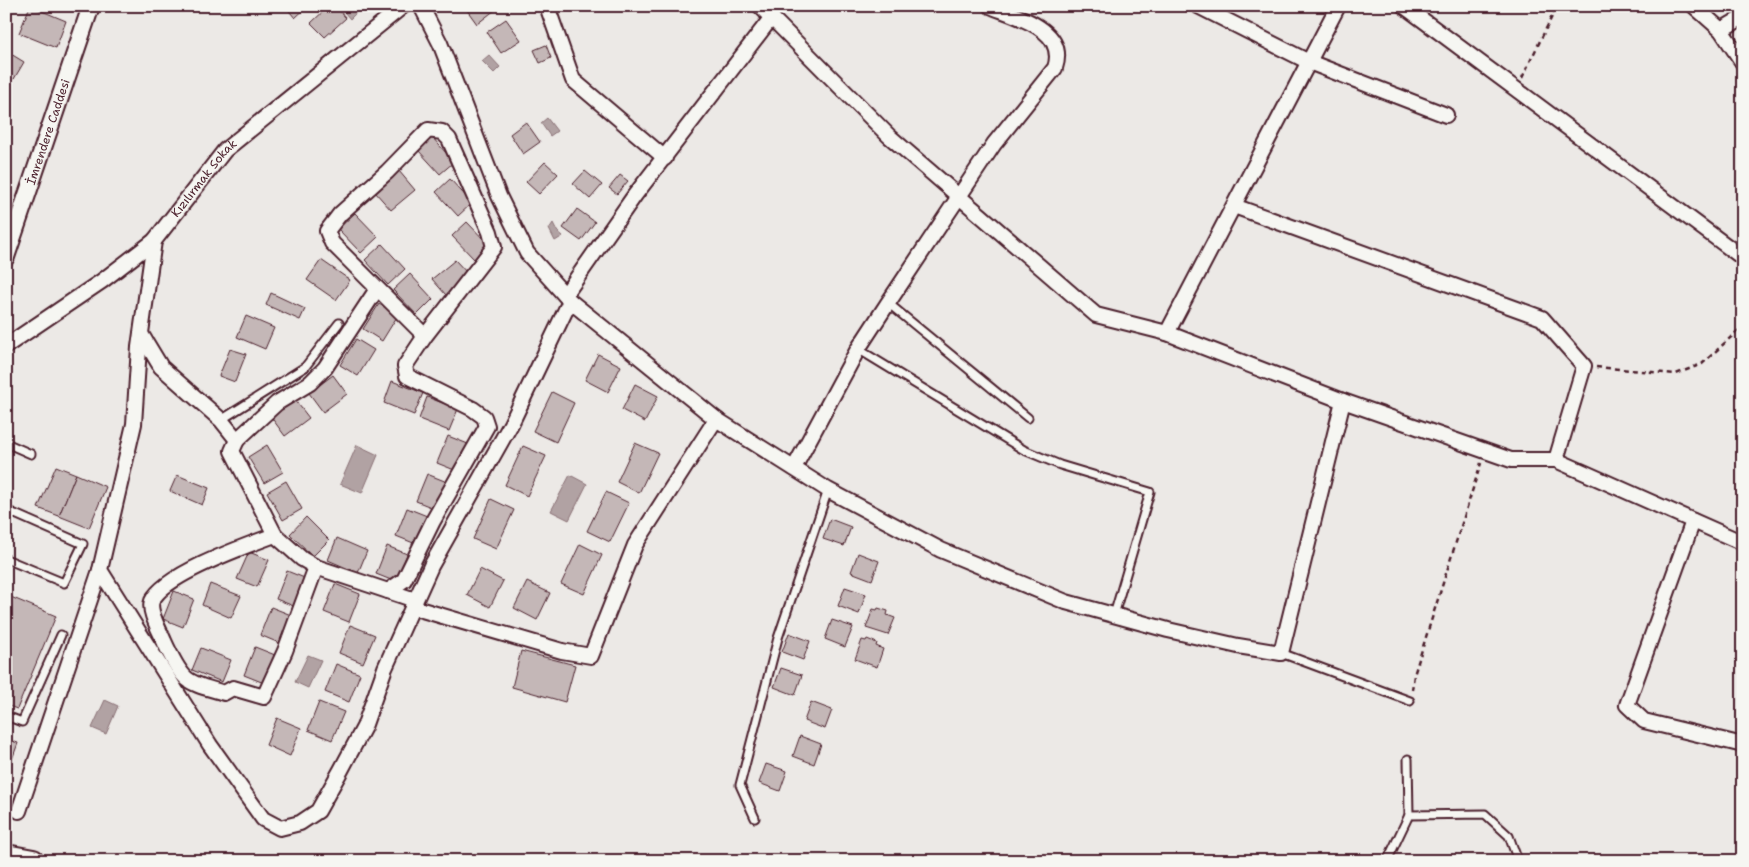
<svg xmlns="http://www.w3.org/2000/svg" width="1749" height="867" viewBox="0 0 1749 867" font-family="'Shantell Sans',sans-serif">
  <rect width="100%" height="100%" fill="#ece9e6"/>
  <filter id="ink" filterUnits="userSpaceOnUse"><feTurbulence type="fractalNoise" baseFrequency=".02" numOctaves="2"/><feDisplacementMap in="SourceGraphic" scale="10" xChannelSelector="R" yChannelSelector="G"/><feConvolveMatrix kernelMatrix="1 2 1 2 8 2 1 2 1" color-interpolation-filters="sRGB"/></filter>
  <g filter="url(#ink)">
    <g fill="#b1a2a3" stroke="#886e73">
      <polygon points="339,6 349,6 356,13 350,19"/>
      <polygon points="489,55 500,67 494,73 482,61"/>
      <polygon points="547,118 557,131 550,136 541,123"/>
      <polygon points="553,223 557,231 563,236 555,241 549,229"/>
      <polygon points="357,445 378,455 362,493 340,484"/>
      <polygon points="570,475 587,484 569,520 551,511"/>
      <polygon points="308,655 321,660 308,688 295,682"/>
      <polygon points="105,700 118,706 106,734 92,728"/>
    </g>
    <g fill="#c4b7b7" stroke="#4a1f2b">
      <polygon points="30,6 66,21 56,48 19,33"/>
      <polygon points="285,6 308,6 295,18"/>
      <polygon points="329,6 335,6 346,18 325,37 311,23"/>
      <polygon points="464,6 500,6 477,24"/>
      <polygon points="506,19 521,40 501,53 487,32"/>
      <polygon points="546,45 551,58 540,63 534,50"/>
      <polygon points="6,51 24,62 14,79 6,75"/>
      <polygon points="526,122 540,142 523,154 510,134"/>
      <polygon points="432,137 454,162 440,174 418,150"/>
      <polygon points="545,162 558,174 539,194 526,182"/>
      <polygon points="399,171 415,190 391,210 375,192"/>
      <polygon points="585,171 602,185 590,199 573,184"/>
      <polygon points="620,175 628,181 617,194 609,188"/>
      <polygon points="450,179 472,203 458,216 436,192"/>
      <polygon points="577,209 595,222 581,241 563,228"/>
      <polygon points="355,213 378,237 361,253 338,229"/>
      <polygon points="467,222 490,246 475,260 452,236"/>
      <polygon points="382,244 405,269 388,285 365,260"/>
      <polygon points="321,260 350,280 336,300 307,280"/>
      <polygon points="455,260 469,275 446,295 432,279"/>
      <polygon points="410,274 433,299 417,315 393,290"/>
      <polygon points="271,293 305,309 300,320 266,305"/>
      <polygon points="379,304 398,315 382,341 363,329"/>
      <polygon points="246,316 274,328 265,349 237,337"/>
      <polygon points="356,339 374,350 358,376 340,365"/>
      <polygon points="230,349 246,354 235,382 219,376"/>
      <polygon points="598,354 621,366 608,392 585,380"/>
      <polygon points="333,375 347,394 323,412 309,393"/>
      <polygon points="392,381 423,393 414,415 384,403"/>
      <polygon points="635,384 658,396 645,422 622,410"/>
      <polygon points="552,392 574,403 556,442 533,431"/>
      <polygon points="427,397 458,409 449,431 419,419"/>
      <polygon points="295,400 309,418 285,436 271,417"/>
      <polygon points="448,436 468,444 457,471 437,463"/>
      <polygon points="635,443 658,453 639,493 617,482"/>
      <polygon points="267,445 283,472 264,483 248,457"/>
      <polygon points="523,446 546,456 527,496 505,485"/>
      <polygon points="56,466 76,474 59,516 38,508"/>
      <polygon points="76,474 106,487 89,528 59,516"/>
      <polygon points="427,474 447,482 436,509 416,501"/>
      <polygon points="177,475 209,488 202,505 170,491"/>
      <polygon points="286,481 302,509 283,520 267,492"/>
      <polygon points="606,492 629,503 610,542 587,531"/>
      <polygon points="491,499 514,510 496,549 473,539"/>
      <polygon points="407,508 427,516 416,544 396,536"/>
      <polygon points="306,517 329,540 313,556 290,534"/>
      <polygon points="830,519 851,527 844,546 823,539"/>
      <polygon points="6,525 12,527 7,541 6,540"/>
      <polygon points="337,538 367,551 358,573 328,560"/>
      <polygon points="580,544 602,555 584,594 561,584"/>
      <polygon points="387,546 407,554 396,582 376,574"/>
      <polygon points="249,552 269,560 257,587 237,579"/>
      <polygon points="858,553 879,561 872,580 851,572"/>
      <polygon points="480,569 503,581 490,607 467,595"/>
      <polygon points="287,571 307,579 296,607 276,599"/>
      <polygon points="527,582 550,593 537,620 514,608"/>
      <polygon points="210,584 241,596 231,618 202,605"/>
      <polygon points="335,584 360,594 349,622 324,612"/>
      <polygon points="845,587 866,594 859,614 838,606"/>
      <polygon points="174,591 194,599 183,627 163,619"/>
      <polygon points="6,595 56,616 17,709 6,705"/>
      <polygon points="271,607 291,615 279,643 260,635"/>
      <polygon points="878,608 888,611 887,615 895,618 888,635 866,628 873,609 877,610"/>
      <polygon points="832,620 853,627 845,647 825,639"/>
      <polygon points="350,625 375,635 363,663 339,653"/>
      <polygon points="789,633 810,641 803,660 782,652"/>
      <polygon points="867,639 877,643 876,646 883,649 877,667 855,659 862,640 866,641"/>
      <polygon points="255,647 275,655 264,683 244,675"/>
      <polygon points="201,648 231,660 222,682 192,670"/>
      <polygon points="521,651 575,665 565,702 512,687"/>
      <polygon points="336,664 360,674 349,702 325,692"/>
      <polygon points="781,668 802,675 795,695 774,687"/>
      <polygon points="319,702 344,712 332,740 308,730"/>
      <polygon points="811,702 832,710 825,729 804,721"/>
      <polygon points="277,718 301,728 290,756 266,745"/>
      <polygon points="800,736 821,744 814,764 793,756"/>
      <polygon points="6,739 18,743 10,765 6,763"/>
      <polygon points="766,764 787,771 780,791 759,783"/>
    </g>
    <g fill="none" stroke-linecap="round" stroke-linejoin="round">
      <defs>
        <g id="service">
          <polyline points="888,303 1028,418"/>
          <polyline points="858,349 1024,450 1060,465 1150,492 1114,615"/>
          <polyline points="221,420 305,367 339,323"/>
          <polyline points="6,443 31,454"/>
          <polyline points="6,510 83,544 64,583 6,559"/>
          <polyline points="1281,653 1410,701"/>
          <polyline points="6,716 22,722 61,635"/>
          <polyline points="1409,815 1485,814 1509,836 1518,861"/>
          <polyline points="755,818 740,785 778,638 828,490"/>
          <polyline points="1387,861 1409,815 1408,759"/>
        </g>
        <g id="minor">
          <polyline points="421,6 440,43 499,196 527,253 570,301 716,419 828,490 941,550 1066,602 1168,630 1238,646 1281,653 1343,401"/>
          <polyline points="547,6 573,80 665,158"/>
          <polyline points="760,6 889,136 1096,315 1167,333 1343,401 1511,460 1556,460 1584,366 1542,318 1234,206"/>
          <polyline points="1198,6 1309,62 1446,115"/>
          <polyline points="1404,6 1743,258"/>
          <polyline points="1694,6 1721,30 1743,63"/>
          <polyline points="1721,30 1743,17"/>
          <polyline points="154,241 139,347 134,424 100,570 210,745 263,819 280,828 300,823 318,811 341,770 364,727 385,668 431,566 511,424 570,301"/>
          <polyline points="565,295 635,195 772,17"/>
          <polyline points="1167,333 1338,6"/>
          <polyline points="141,334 161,367 221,420 237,440 232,451 275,535 302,559 316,567 415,600"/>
          <path id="s1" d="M6 346 102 281 154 241 225 150 403 6"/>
          <polyline points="237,440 277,403 310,383 325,368 377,289"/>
          <polyline points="1556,460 1743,543"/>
          <path d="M794 468 858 349 888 303 994 144 1055 68C1068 29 1017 17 990 6"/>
          <polyline points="1693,521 1627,705 1644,721 1743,745"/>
          <path d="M275 535C248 545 164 574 152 601 148 611 160 631 164 641 169 652 177 669 185 677 193 686 213 689 224 693L233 688 264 697 285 651 316 567"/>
          <polyline points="388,591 404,580 433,521 487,426 484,417 473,409 407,376 405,366 425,336 332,243 327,231 340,214 387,172 428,130 442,132 449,139 490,232 494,247 425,336"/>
          <polyline points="412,607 562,651 591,656 635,545 716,419"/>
          <polyline points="19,811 100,570"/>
        </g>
        <g id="tertiary">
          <path id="s2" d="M6 257 91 6"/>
        </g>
        <polyline id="trunk" points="6,856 33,861"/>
      </defs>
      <use href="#service" stroke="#4a1f2b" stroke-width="11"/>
      <use href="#minor" stroke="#4a1f2b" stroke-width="18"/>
      <use href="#tertiary" stroke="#4a1f2b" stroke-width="20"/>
      <use href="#trunk" stroke="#4a1f2b" stroke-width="26"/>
      <g stroke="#4a1f2b" stroke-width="2.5" stroke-dasharray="5 4" stroke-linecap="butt">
        <polyline points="1522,78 1557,6"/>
        <polyline points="1596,367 1676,374 1702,364 1743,326"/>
        <polyline points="1412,690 1414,675 1481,463"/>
      </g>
      <use href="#service" stroke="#f6f6f2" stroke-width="7"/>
      <use href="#minor" stroke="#f6f6f2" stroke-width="14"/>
      <use href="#tertiary" stroke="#f6f6f2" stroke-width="16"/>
      <use href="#trunk" stroke="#f6f6f2" stroke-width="22"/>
    </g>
  </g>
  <g text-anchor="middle" stroke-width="4" stroke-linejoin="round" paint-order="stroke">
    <g font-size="12" fill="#4a1f2b" stroke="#f6f6f2">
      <text dy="4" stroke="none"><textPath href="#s2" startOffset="132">İmrendere Caddesi</textPath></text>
      <text dy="4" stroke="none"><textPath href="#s1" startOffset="262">Kızılırmak Sokak</textPath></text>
    </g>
  </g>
  <rect width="1749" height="867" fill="none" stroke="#f6f6f2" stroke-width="25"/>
  <rect x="12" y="12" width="1724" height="842" fill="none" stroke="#4a1f2b" stroke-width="2" filter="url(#ink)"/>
</svg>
